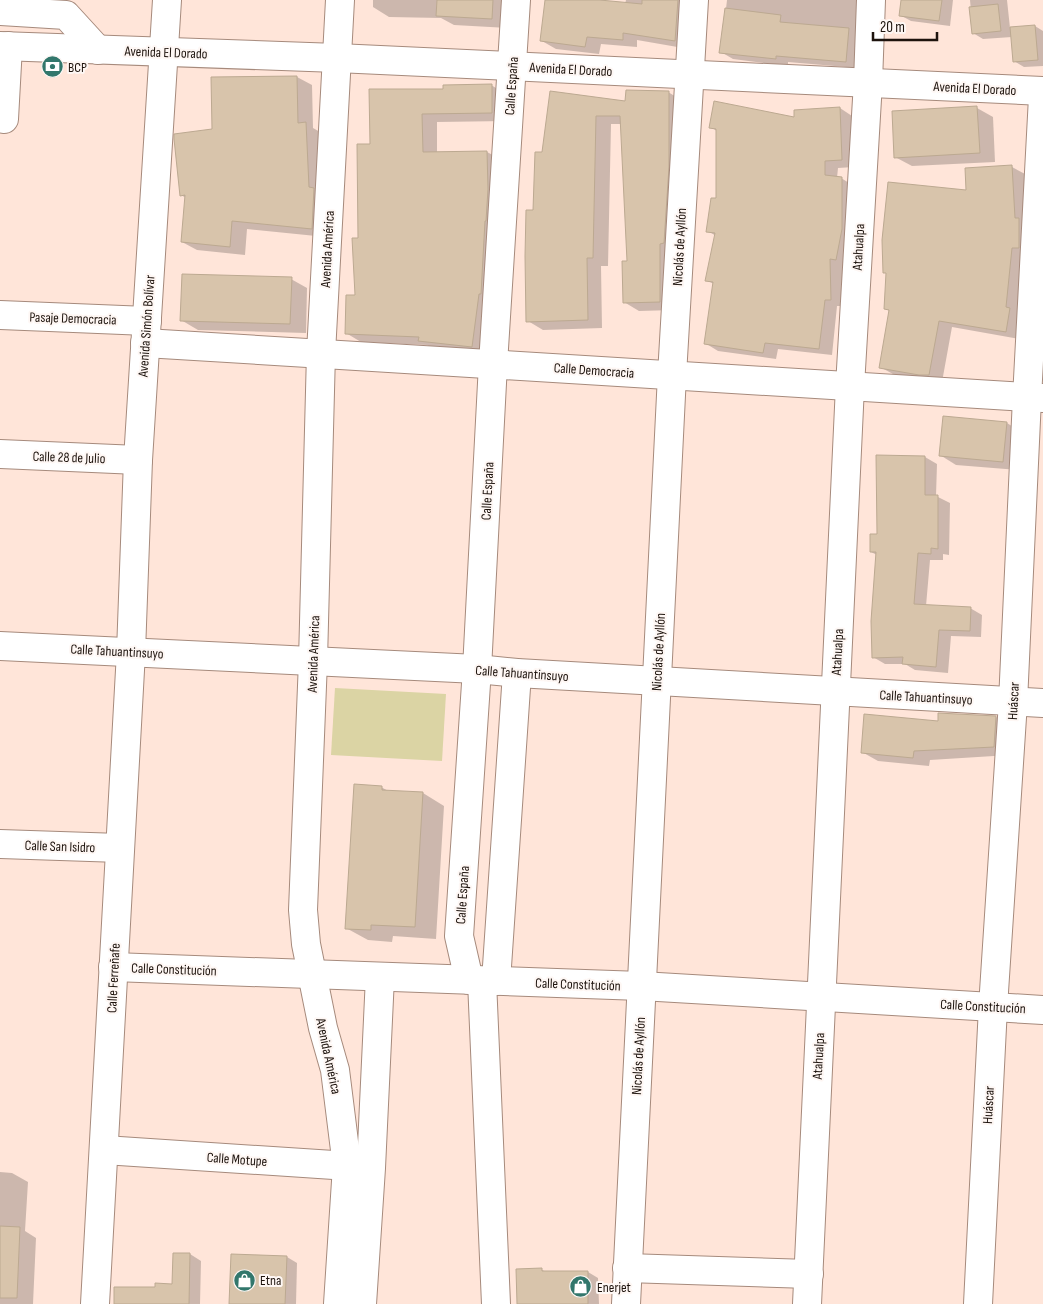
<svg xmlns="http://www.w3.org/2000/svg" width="1043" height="1304" viewBox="0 0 1043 1304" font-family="'Sofia Sans Condensed',sans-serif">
  <rect width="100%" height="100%" fill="#ffe5d9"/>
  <polygon fill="#dbd4a4" points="335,688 446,694 442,761 331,755"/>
  <g fill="#0003">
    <polygon points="373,0 509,0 508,28 454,25 441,18 389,17 373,7"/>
    <polygon points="547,0 606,0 606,2 625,4 626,0 686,0 689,49 637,40 637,47 601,44 599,54 556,49 542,41"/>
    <polygon points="727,0 857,0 858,68 788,62 788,66 733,59 721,52"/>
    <polygon points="902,0 953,0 950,26 911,21 900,15"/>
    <polygon points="970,0 1007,0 1010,28 1035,26 1043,31 1043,66 1024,67 1014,61 1012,37 983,39 973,33"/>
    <polygon points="297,77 312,85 313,128 320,132 326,237 247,229 245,255 197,250 182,242 186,198 181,195 213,130 212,79"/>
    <polygon points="491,85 506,94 507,121 437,122 437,153 487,152 502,160 486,355 434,349 427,345 361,342 346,333 356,296 359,239 371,145 444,90"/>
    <polygon points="668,92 683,101 674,310 639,311 624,302 628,262 621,124 611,124 608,266 601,266 602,328 543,330 528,321 534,211 551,93 627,103"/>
    <polygon points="840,108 852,116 854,167 838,168 837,178 841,178 854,186 849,266 843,265 844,306 837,306 832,355 778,349 776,359 718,351 705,343 714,284 706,280 716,236 708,231 717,200 718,132 711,127 796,118"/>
    <polygon points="977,108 993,117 995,162 912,166 895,157"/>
    <polygon points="1012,167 1025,174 1028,225 1019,339 952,327 942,382 893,374 880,367 890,311 886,309 967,192 966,169"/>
    <polygon points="291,279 307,288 306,333 198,330 181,320"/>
    <polygon points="1007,423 1023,433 1019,470 956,465 940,455"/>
    <polygon points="925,457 937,464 936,496 950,503 949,555 943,554 943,560 930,560 926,606 970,608 982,615 981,637 951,636 948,673 915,670 905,664 885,664 873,657 877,555 871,552 878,535"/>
    <polygon points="996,717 1012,727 1010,755 930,760 929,766 878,761 862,752 939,723"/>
    <polygon points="381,787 390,792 423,793 444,806 436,939 393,936 392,942 368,940 346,928"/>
    <polygon points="0,1172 12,1173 28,1182 25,1231 36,1238 33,1304 0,1304"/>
    <polygon points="174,1254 190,1254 201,1261 200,1304 115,1304 173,1285"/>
    <polygon points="287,1257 297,1263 296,1304 231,1304"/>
    <polygon points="518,1270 542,1270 547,1272 588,1272 598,1278 599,1304 518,1304"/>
  </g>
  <g fill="#d8c4ab" stroke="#bca991">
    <polygon points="437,0 493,0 492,19 436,16"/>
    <polygon points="545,0 600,0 642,4 642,0 678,0 675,41 623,33 623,40 587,37 585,47 540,41"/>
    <polygon points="901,0 942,0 939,21 899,16"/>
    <polygon points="998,4 1001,31 972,34 969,7"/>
    <polygon points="725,8 781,15 780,22 849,28 846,62 776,56 776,59 719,53"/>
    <polygon points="1035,25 1038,60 1013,62 1010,27"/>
    <polygon points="297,76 298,123 306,122 309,187 314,188 312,229 232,221 230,247 181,242 185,195 180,196 174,139 174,134 212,129 211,77"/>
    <polygon points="492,84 492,113 422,114 423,152 487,151 488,189 486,221 485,221 481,294 479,294 472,347 418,341 419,337 345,334 346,295 355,295 352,238 358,238 357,144 370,144 369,89 443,89 443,85"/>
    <polygon points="626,90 669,91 669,167 664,243 660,244 660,302 623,303 622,261 627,261 620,116 596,116 593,258 587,258 588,320 526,322 525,256 526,210 533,210 535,152 542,152 550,91 625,101"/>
    <polygon points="714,101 794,117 794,110 840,107 842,160 825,161 825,175 842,177 842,229 836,260 830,259 831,300 825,300 819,349 765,343 763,353 704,344 713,282 705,281 715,233 706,232 711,198 716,198 716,129 709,128"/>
    <polygon points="977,106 980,153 894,158 892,111"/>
    <polygon points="1012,165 1015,218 1019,218 1019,248 1012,248 1006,307 1010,308 1006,332 939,321 929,375 919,375 879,368 889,310 884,309 886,273 883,273 882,240 888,182 966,190 965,168"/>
    <polygon points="182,274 292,277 290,324 180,321"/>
    <polygon points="943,416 1007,422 1003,462 939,456"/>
    <polygon points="876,455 925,456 925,495 938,495 938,549 931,548 931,554 918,553 914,604 971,607 970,631 939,630 936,667 902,664 903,657 872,658 871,621 876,552 870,552 870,534 877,534"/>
    <polygon points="938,713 996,716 994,747 914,751 913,758 861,753 864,714 938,721"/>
    <polygon points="354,784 382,786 382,790 423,792 415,927 371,925 371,930 345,929"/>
    <polygon points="0,1226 20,1227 17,1298 0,1298"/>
    <polygon points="173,1253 190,1253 189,1304 114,1304 114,1287 155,1287 155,1283 172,1284"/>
    <polygon points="231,1254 287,1256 285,1304 229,1304"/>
    <polygon points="542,1268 542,1271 588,1271 588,1304 517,1304 516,1269"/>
  </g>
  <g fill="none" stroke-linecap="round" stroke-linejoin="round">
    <defs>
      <g id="minor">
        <polyline points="0,11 66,15 98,50"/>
        <polyline points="0,46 337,58 1043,91"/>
        <polyline points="4,119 8,46"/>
        <polyline points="0,315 147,321"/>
        <polyline points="145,343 1043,398"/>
        <polyline points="0,454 138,460"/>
        <polyline points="0,646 477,669 517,673 1043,703"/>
        <polyline points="0,844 120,848"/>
        <polyline points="113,967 641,986 1043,1010"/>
        <polyline points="469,980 459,936 477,669 493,364 516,0"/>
        <polyline points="482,981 496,1304"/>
        <polyline points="496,981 517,673"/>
        <polyline points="104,1150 364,1167"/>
        <polyline points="627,1268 809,1274"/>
        <polyline points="95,1304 131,652 138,460 167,0"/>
        <polyline points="338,1304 347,1166 335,1070 323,1028 306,944 303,910 313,661 321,353 340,0"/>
        <polyline points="362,1304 371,1168 380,977"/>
        <polyline points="626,1304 672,375 694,0"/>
        <polyline points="807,1304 850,386 868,82 871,0"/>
        <polyline points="978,1304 993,1007 1013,702 1027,398 1043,97"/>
      </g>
    </defs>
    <use href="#minor" stroke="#a68a7c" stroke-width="30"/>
    <use href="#minor" stroke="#fff" stroke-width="28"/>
  </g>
  <defs>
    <symbol id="bank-disc" viewBox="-11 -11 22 22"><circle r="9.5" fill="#32776c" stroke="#fef7f4"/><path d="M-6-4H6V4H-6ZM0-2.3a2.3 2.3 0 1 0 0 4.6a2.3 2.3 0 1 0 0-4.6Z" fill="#fff"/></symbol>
    <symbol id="shop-disc" viewBox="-11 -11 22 22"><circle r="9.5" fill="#32776c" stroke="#fef7f4"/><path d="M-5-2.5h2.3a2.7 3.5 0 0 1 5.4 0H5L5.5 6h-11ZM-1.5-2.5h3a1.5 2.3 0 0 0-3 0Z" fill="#fff"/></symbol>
  </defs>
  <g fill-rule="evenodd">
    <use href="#bank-disc" x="40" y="54" width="25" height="25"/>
    <use href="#shop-disc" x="232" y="1268" width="25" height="25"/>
    <use href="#shop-disc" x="568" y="1274" width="25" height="25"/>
  </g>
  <g text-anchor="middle" stroke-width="4" stroke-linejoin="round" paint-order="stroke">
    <g font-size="14" fill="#1d130d" stroke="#fef7f4">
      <text transform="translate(166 52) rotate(2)" y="5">Avenida El Dorado</text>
      <text transform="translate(571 69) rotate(3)" y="5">Avenida El Dorado</text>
      <text transform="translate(511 86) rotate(-86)" y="5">Calle España</text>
      <text transform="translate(975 88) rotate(3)" y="5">Avenida El Dorado</text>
      <text transform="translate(679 247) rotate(-87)" y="5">Nicolás de Ayllón</text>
      <text transform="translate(858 247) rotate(-87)" y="5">Atahualpa</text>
      <text transform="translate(327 249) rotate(-87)" y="5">Avenida América</text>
      <text transform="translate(73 318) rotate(2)" y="5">Pasaje Democracia</text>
      <text transform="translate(146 326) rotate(-86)" y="5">Avenida Simón Bolívar</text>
      <text transform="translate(594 370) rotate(4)" y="5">Calle Democracia</text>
      <text transform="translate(69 457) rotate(2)" y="5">Calle 28 de Julio</text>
      <text transform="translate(487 491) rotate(-87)" y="5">Calle España</text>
      <text transform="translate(117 651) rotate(3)" y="5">Calle Tahuantinsuyo</text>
      <text transform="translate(658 652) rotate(-87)" y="5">Nicolás de Ayllón</text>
      <text transform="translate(837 652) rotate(-87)" y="5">Atahualpa</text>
      <text transform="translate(313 654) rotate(-88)" y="5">Avenida América</text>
      <text transform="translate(522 673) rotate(4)" y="5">Calle Tahuantinsuyo</text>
      <text transform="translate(926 697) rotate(3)" y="5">Calle Tahuantinsuyo</text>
      <text transform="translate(1013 701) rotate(-87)" y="5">Huáscar</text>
      <text transform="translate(60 846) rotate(2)" y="5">Calle San Isidro</text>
      <text transform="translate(462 895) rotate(-86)" y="5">Calle España</text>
      <text transform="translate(174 969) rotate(2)" y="5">Calle Constitución</text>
      <text transform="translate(113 978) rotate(-87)" y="5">Calle Ferreñafe</text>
      <text transform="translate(578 984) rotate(2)" y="5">Calle Constitución</text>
      <text transform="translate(983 1006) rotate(3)" y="5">Calle Constitución</text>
      <text transform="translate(329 1056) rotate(78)" y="5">Avenida América</text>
      <text transform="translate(638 1056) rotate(-87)" y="5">Nicolás de Ayllón</text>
      <text transform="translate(818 1056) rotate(-87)" y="5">Atahualpa</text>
      <text transform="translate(988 1105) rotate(-87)" y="5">Huáscar</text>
      <text transform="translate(237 1159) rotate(4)" y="5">Calle Motupe</text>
    </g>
    <g font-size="14" fill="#1d130d" stroke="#fef7f4" text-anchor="start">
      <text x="68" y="72">BCP</text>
      <text x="260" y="1285">Etna</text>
      <text x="597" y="1292">Enerjet</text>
    </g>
  </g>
  <path d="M873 32v8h64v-8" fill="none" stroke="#1d130d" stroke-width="2.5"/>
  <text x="880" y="32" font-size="15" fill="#1d130d" stroke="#fef7f4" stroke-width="4" paint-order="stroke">20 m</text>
</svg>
